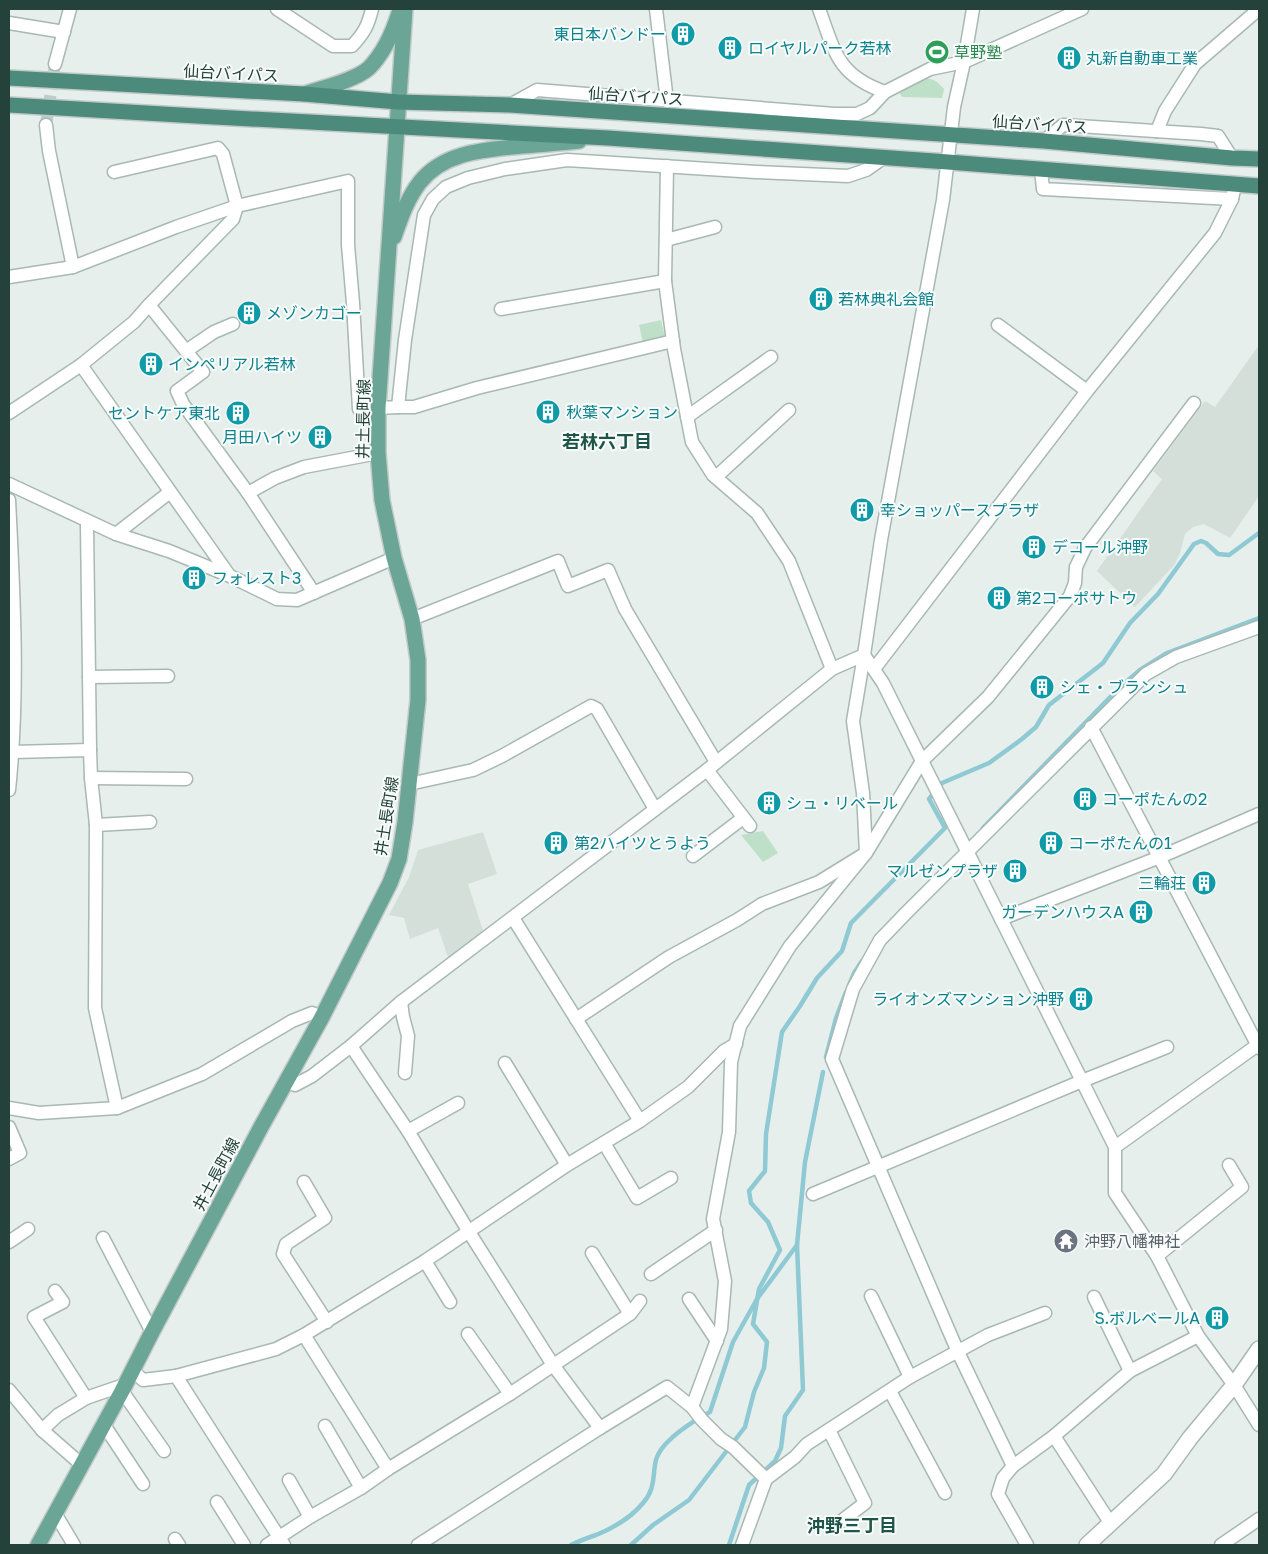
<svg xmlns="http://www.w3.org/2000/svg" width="1268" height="1554" viewBox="0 0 1268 1554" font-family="'Golos Text','Noto Sans JP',sans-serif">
  <rect width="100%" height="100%" fill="#e6efeb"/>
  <g fill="#d4dfda">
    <polygon points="1259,345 1259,496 1230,538 1204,524 1193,527 1185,534 1180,553 1175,564 1135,607 1097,571 1162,479 1153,471 1205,401 1215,407"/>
    <polygon points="483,832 497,874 468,884 484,934 449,960 438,928 410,939 404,918 389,915 409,877 418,850"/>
  </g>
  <g fill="#bfe0c8">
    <path d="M923 78C934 79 936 80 944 89L942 98 902 97 899 92Z"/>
    <polygon points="661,320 665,337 643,343 639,325"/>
    <polygon points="763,831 778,853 763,862 741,835"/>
  </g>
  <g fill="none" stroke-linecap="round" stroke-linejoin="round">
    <g stroke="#8ec9d4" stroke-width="4.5">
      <polyline points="983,828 1119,688 1140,670 1167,653 1259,618"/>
      <polyline points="849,985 854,973 862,961"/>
      <polyline points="826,1057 836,1018 846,992"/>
      <path d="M571 1545C579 1541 587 1538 596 1535 613 1528 631 1518 643 1503 656 1488 652 1477 656 1460 661 1441 693 1421 710 1412L733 1342 757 1299 797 1245"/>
      <polyline points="631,1545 653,1525 689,1500 745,1427 754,1392 764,1368 767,1342 753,1324 759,1289 780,1250 768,1222 751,1203 749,1191 765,1171 766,1134 782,1032 800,1006 817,978 842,951 851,923 945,828 929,799 942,783 989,763 1022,739 1036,727 1049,705 1103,663 1130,623 1158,594 1194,544 1201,541 1206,543 1218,554 1229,555 1259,533"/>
      <polyline points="729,1545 749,1485 775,1461 781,1448 785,1416 803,1390 797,1245 805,1162 823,1072"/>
    </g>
    <polyline stroke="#bfccc8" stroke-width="12" stroke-dasharray="12 6" stroke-linecap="butt" points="46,125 55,64"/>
    <defs>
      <g id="minor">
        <path d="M277 9 333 46H352C364 33 368 26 372 9"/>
        <polyline points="656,9 667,101"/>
        <path d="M819 9C835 52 837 75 885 92"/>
        <polyline points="9,23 64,32"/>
        <polyline points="55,64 70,9"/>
        <polyline points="510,105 537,90 834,114 857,114 870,108 885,92 930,69 964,62 1082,9"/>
        <polyline points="46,125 49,151 73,267"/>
        <polyline points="1157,131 1165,111 1195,64 1259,9"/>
        <polyline points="1044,141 1063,125 1201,134 1218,136 1232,158"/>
        <polyline points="667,166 665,281 674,349 692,442 713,475 757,513 789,561 832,669"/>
        <polyline points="1041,169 1043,189 1232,199"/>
        <polyline points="666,240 715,227"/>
        <polyline points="9,277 73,267 176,227 237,206 348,181 348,245 353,303 359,409 398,407 405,340 424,215 433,199 446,187 468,178 505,169 567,160 756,172 848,176 866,170 883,158"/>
        <polyline points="149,305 203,372 177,391 183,404 248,493 314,593"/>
        <polyline points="501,309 665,281"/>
        <polyline points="998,325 1087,391"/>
        <polyline points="186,351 214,332 233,324"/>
        <polyline points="81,365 229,575"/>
        <polyline points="398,407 414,407 477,388 673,341"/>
        <polyline points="9,413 81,365 134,322 149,305 233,219 237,206 223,154 218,148 114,172"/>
        <polyline points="687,417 771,357"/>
        <polyline points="716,477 789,410"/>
        <polyline points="9,484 116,534 169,551 230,576 277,599 297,600 394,558"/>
        <polyline points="248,493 275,478 304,467 378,453"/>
        <path d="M9 500C14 597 19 694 9 790"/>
        <polyline points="89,522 87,526 90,750 91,778 96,825 95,1008 117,1108"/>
        <polyline points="116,534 170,492"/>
        <polyline points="412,619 558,561 568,586 608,570 625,609 716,762"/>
        <polyline points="874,669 1087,391 1215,233 1232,199 1235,185"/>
        <polyline points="89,677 168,676"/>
        <polyline points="1091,727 1259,1048"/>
        <polyline points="13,752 90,750"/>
        <polyline points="707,770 750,826"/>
        <polyline points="91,778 186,779"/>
        <polyline points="409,784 473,770 502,756 591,706 597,709 655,809"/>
        <polyline points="96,825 150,822"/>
        <polyline points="693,856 743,818"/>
        <polyline points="513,918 640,1121"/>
        <polyline points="1001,919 1160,857 1259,814"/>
        <polyline points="401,1002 403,1017 408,1036 405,1073"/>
        <polyline points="576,1019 669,957 737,920 762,904 819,882 866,853 922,761 988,697 1070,596 1075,583 1076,567 1085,548 1194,403"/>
        <polyline points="351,1046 408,1131 469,1232 553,1365 600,1428"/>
        <polyline points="505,1063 567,1165"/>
        <polyline points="287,1082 295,1085 312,1076 351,1046 401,1002 707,770 832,669 864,655 881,540 943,200 954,107 964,62 973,9"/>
        <polyline points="9,1108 39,1113 117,1108 202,1074 292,1021 312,1013 322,1017"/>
        <polyline points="9,1127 20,1153 9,1159"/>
        <polyline points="408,1131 458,1103"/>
        <polyline points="604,1143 637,1198 671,1178"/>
        <polyline points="1115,1147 1259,1044"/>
        <polyline points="304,1182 325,1218 286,1244 283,1254 327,1322"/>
        <polyline points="813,1194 1082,1081 1167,1047"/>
        <polyline points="103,1238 152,1332"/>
        <polyline points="9,1242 28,1229"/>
        <polyline points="592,1253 630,1314"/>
        <polyline points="1157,1256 1242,1187 1229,1165"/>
        <polyline points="425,1261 450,1302"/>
        <polyline points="651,1274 716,1230"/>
        <polyline points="871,1296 910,1377"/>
        <polyline points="1094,1297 1130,1371"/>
        <polyline points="689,1299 717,1341"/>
        <polyline points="468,1334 510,1394"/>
        <polyline points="304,1335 388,1469"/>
        <polyline points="132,1370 143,1380 176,1376 276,1349 304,1335 425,1261 567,1165 640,1121 688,1087 724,1051 736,1044"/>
        <polyline points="176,1376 284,1545"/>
        <polyline points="9,1390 42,1430 82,1465"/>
        <polyline points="122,1391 164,1451"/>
        <polyline points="890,1391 945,1493"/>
        <polyline points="86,1398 124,1385"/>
        <polyline points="692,1407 721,1329 725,1281 713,1219 729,1132 731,1062 740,1026 790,946 866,853 863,793 853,721 864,655 883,683 1115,1147 1115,1193 1157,1256 1198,1336 1234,1385 1259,1425"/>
        <polyline points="104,1425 143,1484"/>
        <polyline points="325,1426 361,1488"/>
        <polyline points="42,1430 58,1415 86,1398 34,1317 63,1302 55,1291"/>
        <polyline points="829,1430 865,1503 835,1526"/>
        <polyline points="1054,1436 1111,1524"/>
        <polyline points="1013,1466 958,1352 832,1059 853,989 880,940 907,912 1146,674 1176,657 1259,627"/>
        <polyline points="289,1480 310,1517"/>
        <polyline points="217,1502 244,1545"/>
        <polyline points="56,1515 74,1545"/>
        <polyline points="175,1539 179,1545"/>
        <polyline points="267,1545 310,1517 361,1488 388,1469 510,1394 630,1314 640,1301"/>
        <polyline points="418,1545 600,1428 667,1387 692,1407 702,1420 721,1439 733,1447 766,1479"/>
        <polyline points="742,1545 766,1479 795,1457 807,1444 910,1377 988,1335 1045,1313"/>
        <polyline points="1027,1545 998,1494 1003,1478 1013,1466 1054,1436 1130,1371 1198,1336"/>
        <polyline points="1221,1545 1259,1519"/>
      </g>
      <polyline id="tertiary" points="1087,1545 1164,1474 1190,1438 1234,1385 1259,1349"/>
      <g id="primary">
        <path d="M304 94C322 88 356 80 369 68 384 53 393 32 399 13"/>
        <path d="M394 237C401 217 407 199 420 182 445 151 486 150 522 146 541 145 560 143 579 141"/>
        <polyline points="38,1545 122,1391 152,1332 261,1127 322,1017 390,883 399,859 405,822 418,700 418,660 412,619 394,558 382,500 378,453 378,408 405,9"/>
      </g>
      <g id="trunk">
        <polyline points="9,78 304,94 398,102 510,105 1044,141 1232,158 1259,159"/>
        <polyline points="9,105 197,116 608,138 948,162 1259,186"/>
      </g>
    </defs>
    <use href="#minor" stroke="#a8b8b2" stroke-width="15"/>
    <use href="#tertiary" stroke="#a8b8b2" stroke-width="18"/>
    <use href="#primary" stroke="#c2cac8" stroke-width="18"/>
    <use href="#trunk" stroke="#c2cac8" stroke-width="18"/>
    <use href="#minor" stroke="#fff" stroke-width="12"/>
    <use href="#tertiary" stroke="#fff" stroke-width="15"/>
    <use href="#primary" stroke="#6aa596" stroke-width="15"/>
    <use href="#trunk" stroke="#4c8a7c" stroke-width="15"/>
  </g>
  <defs>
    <symbol id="building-disc" viewBox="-11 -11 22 22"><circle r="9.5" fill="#0f9aa8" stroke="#f7fbf9"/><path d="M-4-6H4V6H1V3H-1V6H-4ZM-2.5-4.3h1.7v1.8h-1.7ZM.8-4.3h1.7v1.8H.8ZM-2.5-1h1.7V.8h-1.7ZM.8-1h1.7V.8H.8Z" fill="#fff"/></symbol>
    <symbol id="stadium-disc" viewBox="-11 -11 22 22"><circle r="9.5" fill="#2e9e5b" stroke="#f7fbf9"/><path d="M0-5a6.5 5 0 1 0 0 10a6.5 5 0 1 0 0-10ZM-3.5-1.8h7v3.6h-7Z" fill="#fff"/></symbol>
    <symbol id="temple-disc" viewBox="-11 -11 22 22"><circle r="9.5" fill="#6b7280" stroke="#f7fbf9"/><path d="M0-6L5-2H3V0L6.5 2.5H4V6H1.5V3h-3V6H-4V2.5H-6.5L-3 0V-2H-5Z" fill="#fff"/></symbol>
  </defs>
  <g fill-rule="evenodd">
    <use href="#building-disc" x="669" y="20" width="28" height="28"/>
    <use href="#building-disc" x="716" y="34" width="28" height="28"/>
    <use href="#stadium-disc" x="923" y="38" width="28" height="28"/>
    <use href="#building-disc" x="1055" y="44" width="28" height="28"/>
    <use href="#building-disc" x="807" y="285" width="28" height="28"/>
    <use href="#building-disc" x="235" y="299" width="28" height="28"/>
    <use href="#building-disc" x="137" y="350" width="28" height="28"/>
    <use href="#building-disc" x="534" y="398" width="28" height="28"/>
    <use href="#building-disc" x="224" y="399" width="28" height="28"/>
    <use href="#building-disc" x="306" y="423" width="28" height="28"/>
    <use href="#building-disc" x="848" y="496" width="28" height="28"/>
    <use href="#building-disc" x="1020" y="533" width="28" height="28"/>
    <use href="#building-disc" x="180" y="564" width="28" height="28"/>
    <use href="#building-disc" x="985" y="584" width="28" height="28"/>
    <use href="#building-disc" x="1028" y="673" width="28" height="28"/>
    <use href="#building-disc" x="1071" y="785" width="28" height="28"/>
    <use href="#building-disc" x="755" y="789" width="28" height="28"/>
    <use href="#building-disc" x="542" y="829" width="28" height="28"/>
    <use href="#building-disc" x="1037" y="829" width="28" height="28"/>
    <use href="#building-disc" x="1001" y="857" width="28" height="28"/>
    <use href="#building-disc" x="1190" y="869" width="28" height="28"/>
    <use href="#building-disc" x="1127" y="898" width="28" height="28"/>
    <use href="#building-disc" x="1067" y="985" width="28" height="28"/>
    <use href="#temple-disc" x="1052" y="1227" width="28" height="28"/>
    <use href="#building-disc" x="1203" y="1304" width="28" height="28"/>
  </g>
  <g text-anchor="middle" stroke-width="4" stroke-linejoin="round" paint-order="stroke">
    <g font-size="16" fill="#0d838f" stroke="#f7fbf9" text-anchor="start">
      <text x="666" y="40" text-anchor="end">東日本バンドー</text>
      <text x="748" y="54">ロイヤルパーク若林</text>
      <text x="1086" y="64">丸新自動車工業</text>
      <text x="838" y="305">若林典礼会館</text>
      <text x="266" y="319">メゾンカゴー</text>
      <text x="168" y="370">インペリアル若林</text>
      <text x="566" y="418">秋葉マンション</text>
      <text x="220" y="419" text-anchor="end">セントケア東北</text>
      <text x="302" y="443" text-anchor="end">月田ハイツ</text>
      <text x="880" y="516">幸ショッパースプラザ</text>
      <text x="1052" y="553">デコール沖野</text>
      <text x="212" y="584">フォレスト3</text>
      <text x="1016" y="604">第2コーポサトウ</text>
      <text x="1060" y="693">シェ・ブランシュ</text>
      <text x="1102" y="805">コーポたんの2</text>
      <text x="786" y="809">シュ・リベール</text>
      <text x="574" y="849">第2ハイツとうよう</text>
      <text x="1068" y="849">コーポたんの1</text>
      <text x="998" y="877" text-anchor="end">マルゼンプラザ</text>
      <text x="1186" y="889" text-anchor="end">三輪荘</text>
      <text x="1124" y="918" text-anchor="end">ガーデンハウスA</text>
      <text x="1064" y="1005" text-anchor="end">ライオンズマンション沖野</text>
      <text x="1200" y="1324" text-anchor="end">S.ボルベールA</text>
    </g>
    <g font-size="16" fill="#27864d" stroke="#f7fbf9" text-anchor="start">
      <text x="954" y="58">草野塾</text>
    </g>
    <g font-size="16" fill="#24423a" stroke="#f7fbf9">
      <text transform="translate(231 73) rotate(3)" y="6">仙台バイパス</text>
      <text transform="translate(636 96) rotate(4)" y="6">仙台バイパス</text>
      <text transform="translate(1040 124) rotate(4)" y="6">仙台バイパス</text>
      <text transform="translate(363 419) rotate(-89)" y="6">井土長町線</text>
      <text transform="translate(386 816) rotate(-81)" y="6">井土長町線</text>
      <text transform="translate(216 1174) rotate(-62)" y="6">井土長町線</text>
    </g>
    <g font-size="16" fill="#5b616d" stroke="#f7fbf9" text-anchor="start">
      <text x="1084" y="1247">沖野八幡神社</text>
    </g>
    <g font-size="18" font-weight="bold" fill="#1f5548" stroke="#f7fbf9">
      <text x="607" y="448">若林六丁目</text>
      <text x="852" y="1532">沖野三丁目</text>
    </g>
  </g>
  <rect width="1268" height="1554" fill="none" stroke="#24423a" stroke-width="20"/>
</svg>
